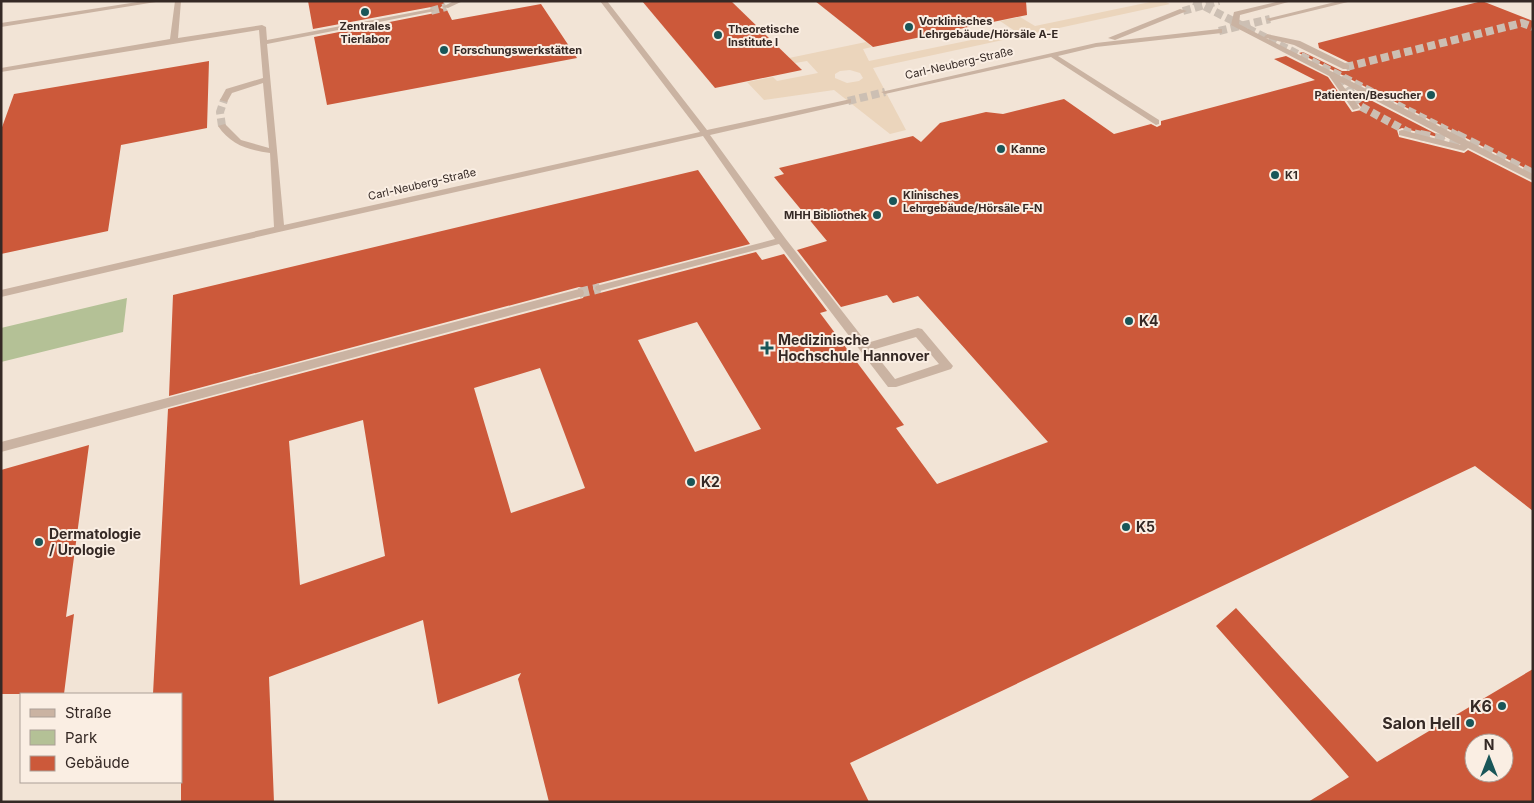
<svg xmlns="http://www.w3.org/2000/svg" width="1534" height="803" viewBox="0 0 1534 803" font-family="Inter,sans-serif">
  <rect width="100%" height="100%" fill="#f2e4d6"/>
  <polygon fill="#b4c196" points="127,298 123,332 1,362 1,328"/>
  <path fill="#ebd5bc" fill-rule="evenodd" d="M1155 1H1164L1170 4 873 68 906 130 890 134 834 90 764 100 747 82 773 77 777 81 818 73 807 61 795 63 789 58 866 42 872 47 863 49 869 61 1015 31 1000 21 1020 17 1035 26ZM850 70 860 73 863 78 859 81 847 83 835 78V74L840 71Z"/>
  <g fill="#cc593a" fill-rule="evenodd">
    <polygon points="308,1 443,1 444,4 440,8 447,10 452,20 541,4 577,58 327,105 314,37 435,13 437,10 431,7 313,29"/>
    <polygon points="642,1 731,1 802,70 715,88"/>
    <polygon points="815,1 1026,1 1027,15 873,47"/>
    <polygon points="1482,1 1533,21 1533,172 1299,53 1303,52 1342,71 1349,71 1351,69 1350,63 1319,48 1318,43"/>
    <path d="M1286 56 1328 77 1352 112 1361 110V107L1347 88 1446 139 1402 128 1397 130 1399 137 1464 153 1468 150 1533 183V511L1475 466 850 763 869 802H549L518 679 521 673 438 704 423 620 269 677 274 802H181V694H153L168 409 583 298 586 292 583 288 579 287 169 396 173 295 698 170 750 244 596 284 593 287 594 291 600 293 756 252 762 260 784 254 827 311 820 313 904 425 896 428 937 484 1048 442 918 296 893 303 887 295 841 307 797 250 827 241 774 177 784 174 779 168 913 136 921 142 940 123 986 112 1003 114 1064 99 1114 134 1151 124 1157 127 1161 125V121L1315 80 1274 59ZM697 322 761 429 695 452 638 340ZM540 368 585 488 511 513 474 388ZM363 420 385 556 300 585 289 441Z"/>
    <polygon points="209,61 207,128 121,145 108,231 1,254 1,130 14,94"/>
    <polygon points="89,445 66,617 74,614 64,694 1,694 1,470"/>
    <path d="M1236 608 1377 762 1533 669V802H1308L1349 777 1216 626ZM1474 743H1504V773H1474Z"/>
  </g>
  <g fill="none" stroke-linecap="round" stroke-linejoin="round">
    <g stroke="#ccbfb3" stroke-width="8" stroke-dasharray="8 4" stroke-linecap="butt">
      <polyline points="1194,1 1458,136"/>
      <polyline points="431,11 446,7"/>
      <polyline points="1183,11 1219,1"/>
      <polyline points="1219,31 1270,19"/>
      <polyline points="1346,67 1522,23 1533,27"/>
      <polyline points="1341,77 1360,106 1408,132 1426,136"/>
      <polyline points="848,101 885,92"/>
      <polyline points="222,126 220,112 224,100"/>
    </g>
    <g stroke="#ccbfb3" stroke-width="10" stroke-dasharray="10 5" stroke-linecap="butt">
      <polyline points="1420,135 1465,144"/>
      <polyline points="1456,135 1533,174"/>
      <polyline points="579,293 600,288"/>
    </g>
    <g fill="#cab3a2" fill-rule="evenodd">
      <polygon points="144,1 162,1 1,27 1,23"/>
      <path d="M175 1H181L178 38 262 25 266 27 267 40 431 9 435 11 267 44 284 225 700 132 600 1H607L707 130 851 99V103L710 135 785 238 867 343 918 328 922 329 953 366 951 369 896 387H888L779 244 600 291 596 290 595 288 596 286 775 239 703 136 279 232 1 297V290L274 227 270 153C248 150 231 145 218 126L225 124 241 140 269 148 263 83 232 93 227 102 220 100 226 89 263 78 259 30 1 72V68L170 39ZM916 337 939 364 895 379 872 350Z"/>
      <polygon points="454,1 463,1 448,8 442,7"/>
      <polygon points="1280,1 1292,1 1240,15 1239,24 1264,37 1267,34 1300,41 1349,65 1349,69 1343,69 1294,45 1266,38 1533,174 1533,181 1468,148 1464,151 1399,135 1399,131 1402,130 1461,145 1340,82 1360,108 1353,110 1329,76 1231,25 1234,12"/>
      <polygon points="1339,1 1352,1 1270,21 1266,19"/>
      <polygon points="1180,9 1187,11 1115,40 1108,38"/>
      <polygon points="1219,29 1222,29 1222,33 1096,47 1058,56 1159,120 1159,124 1156,125 1051,57 885,94 881,92 1096,43"/>
      <polygon points="579,289 583,290 584,293 583,296 1,452 1,442"/>
    </g>
  </g>
  <g fill="#195658" stroke="#faeee3" stroke-width="2">
    <circle cx="365" cy="12" r="5"/>
    <circle cx="909" cy="27" r="5"/>
    <circle cx="718" cy="35" r="5"/>
    <circle cx="444" cy="50" r="5"/>
    <circle cx="1431" cy="95" r="5"/>
    <circle cx="1001" cy="149" r="5"/>
    <circle cx="1275" cy="175" r="5"/>
    <circle cx="893" cy="201" r="5"/>
    <circle cx="877" cy="215" r="5"/>
    <circle cx="1129" cy="321" r="5"/>
    <path d="M764.5 340.5h5v5h5v5h-5v5h-5v-5h-5v-5h5z"/>
    <circle cx="691" cy="482" r="5"/>
    <circle cx="1126" cy="527" r="5"/>
    <circle cx="39" cy="542" r="5"/>
    <circle cx="1502" cy="706" r="5"/>
    <circle cx="1470" cy="723" r="5"/>
  </g>
  <g text-anchor="middle" stroke-width="4" stroke-linejoin="round" paint-order="stroke">
    <g font-size="11" font-weight="bold" fill="#352925" stroke="#faeee3" text-anchor="start">
      <text x="919" y="25">Vorklinisches<tspan x="919" dy="13">Lehrgebäude/Hörsäle A-E</tspan></text>
      <text x="365" y="30" text-anchor="middle">Zentrales<tspan x="365" dy="13">Tierlabor</tspan></text>
      <text x="728" y="33">Theoretische<tspan x="728" dy="13">Institute I</tspan></text>
      <text x="454" y="54">Forschungswerkstätten</text>
      <text x="1421" y="99" text-anchor="end">Patienten/Besucher</text>
      <text x="1011" y="153">Kanne</text>
      <text x="1285" y="179">K1</text>
      <text x="903" y="199">Klinisches<tspan x="903" dy="13">Lehrgebäude/Hörsäle F-N</tspan></text>
      <text x="867" y="219" text-anchor="end">MHH Bibliothek</text>
    </g>
    <g font-size="11" fill="#352925" stroke="#faeee3">
      <text transform="translate(959 63) rotate(-13)" y="4">Carl-Neuberg-Straße</text>
      <text transform="translate(422 184) rotate(-13)" y="4">Carl-Neuberg-Straße</text>
    </g>
    <g font-size="14" font-weight="bold" fill="#352925" stroke="#faeee3" text-anchor="start">
      <text x="1139" y="326">K4</text>
      <text x="778" y="345">Medizinische<tspan x="778" dy="16">Hochschule Hannover</tspan></text>
      <text x="701" y="487">K2</text>
      <text x="1136" y="532">K5</text>
      <text x="49" y="539">Dermatologie<tspan x="49" dy="16">/ Urologie</tspan></text>
    </g>
    <g font-size="16" font-weight="bold" fill="#352925" stroke="#faeee3" text-anchor="end">
      <text x="1492" y="712">K6</text>
      <text x="1460" y="729">Salon Hell</text>
    </g>
  </g>
  <rect width="1534" height="803" fill="none" stroke="#352925" stroke-width="5"/>
  <rect x="20" y="693" width="162" height="90" fill="#faeee3" stroke="#ab9f97"/>
  <rect x="30" y="709" width="25" height="8" fill="#cab3a2" stroke="#ab9f97"/>
  <text x="65" y="718" font-size="15" fill="#352925">Straße</text>
  <rect x="30" y="730" width="25" height="15" fill="#b4c196" stroke="#ab9f97"/>
  <text x="65" y="743" font-size="15" fill="#352925">Park</text>
  <rect x="30" y="756" width="25" height="15" fill="#cc593a" stroke="#ab9f97"/>
  <text x="65" y="768" font-size="15" fill="#352925">Gebäude</text>
  <g transform="translate(1489 758)"><circle r="24" fill="#faeee3" stroke="#ab9f97"/>
  <path d="M0-4L9 19L0 12L-9 19Z" fill="#195658"/>
  <text y="-8" font-size="14" font-weight="bold" text-anchor="middle" fill="#352925">N</text>
  </g>
</svg>
